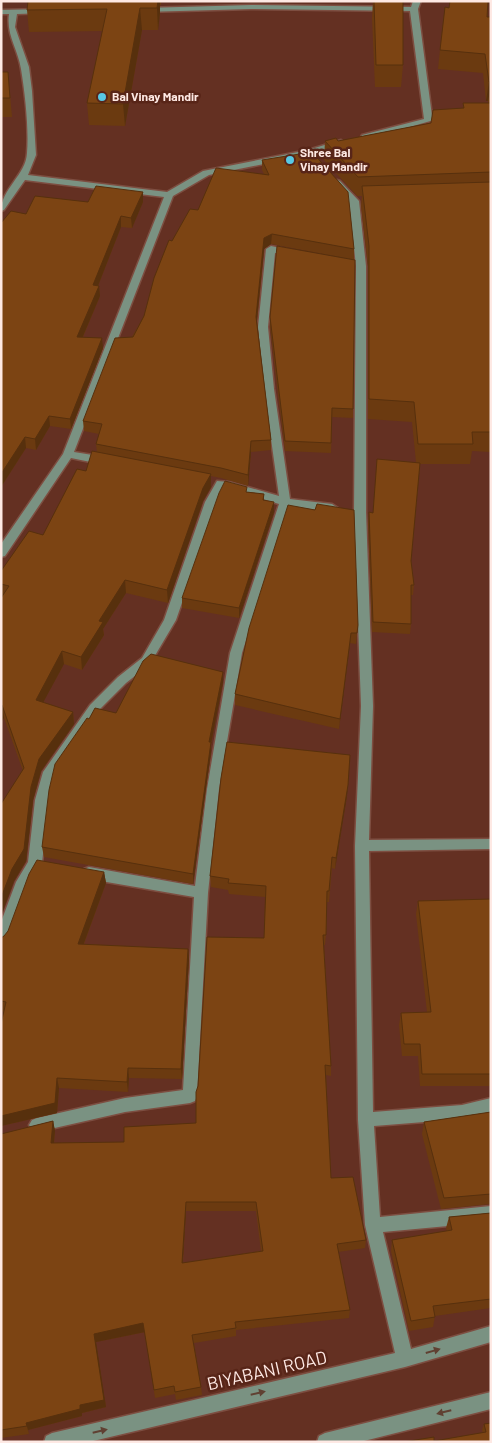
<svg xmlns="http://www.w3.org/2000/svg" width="492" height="1443" viewBox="0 0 492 1443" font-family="Barlow,sans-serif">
  <rect width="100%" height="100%" fill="#643022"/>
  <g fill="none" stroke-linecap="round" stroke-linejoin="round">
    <defs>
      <g id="minor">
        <polygon points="413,1 421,1 418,9 432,116 447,112 451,115 365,140 361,137 362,135 424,119 410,11 251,9 144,12 140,10 144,8 251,5 411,7"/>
        <path d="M44 9 48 11 47 13 17 14 15 27 29 67 32 91 36 155 28 175 167 192 203 171 308 150 341 140 345 143 309 155 209 175 173 196 74 452 105 457 110 461 105 465 71 458 5 556 1 557V544L63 454 164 197 25 180 4 210 1 211C1 189 26 175 27 153 29 129 25 93 21 69 18 49 6 35 9 14H1V10Z"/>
        <polygon points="337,180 340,181 359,201 366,266 366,512 373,706 369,840 491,839 491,849 369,851 373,1112 462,1105 491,1098 491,1112 462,1119 374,1126 380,1217 491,1206 491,1222 383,1232 411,1349 491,1326 491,1342 405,1367 89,1442 44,1442 46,1436 52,1433 395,1353 365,1225 358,1120 355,846 361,706 354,512 356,266 349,202 332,183"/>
        <polygon points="271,246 295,251 297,253 292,256 275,253 268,327 274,389 290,499 332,504 338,508 332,512 289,506 242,653 219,789 208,893 197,1096 195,1101 190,1103 125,1112 37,1132 32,1130 29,1125 32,1120 37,1118 125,1098 183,1090 194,897 89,879 84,877 82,873 84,869 89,867 195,886 207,789 230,653 279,504 225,487 217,502 176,620 150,664 126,683 98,711 55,773 49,800 42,863 29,884 8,941 6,945 1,947 1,922 16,882 28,862 35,800 43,772 90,705 118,677 142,658 164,620 205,502 217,481 230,482 279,496 264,389 258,327 266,249"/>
        <polygon points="491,1392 491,1409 360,1442 317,1442 319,1436 325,1433"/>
      </g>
    </defs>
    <use href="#minor" stroke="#7d4e41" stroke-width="3"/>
    <use href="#minor" fill="#7a9282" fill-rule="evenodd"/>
  </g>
  <g fill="#6b3a10" fill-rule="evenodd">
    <polygon points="28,1 161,1 161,5 160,5 160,13 158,30 142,30 125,126 89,125 87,103 103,31 29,32 27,10"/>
    <polygon points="373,1 403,1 403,65 401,87 375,87 372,18"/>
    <polygon points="449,1 488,1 487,17 491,17 491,452 472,451 470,464 420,464 411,561 414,585 413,595 411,595 411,624 410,634 372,632 368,523 369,512 373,513 416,462 412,422 368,419 368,266 361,206 362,196 357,196 324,160 325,141 338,141 431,123 463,108 463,103 488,103 488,101 486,101 483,73 438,69 440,50 449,8"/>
    <polygon points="1,72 8,72 12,117 1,117"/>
    <polygon points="262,160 354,249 354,260 271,244 264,249 257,321 271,440 271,450 251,452 248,486 221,478 211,476 211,487 203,501 168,603 126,593 103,629 104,635 82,670 64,664 43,702 73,712 74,724 41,771 33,800 26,861 14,881 23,771 4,718 1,722 2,596 1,596 1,571 43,535 86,471 97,452 96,444 99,434 84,431 83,421 144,316 172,241 198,210 264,174 262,170"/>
    <polygon points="143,192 143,202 132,228 121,227 98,286 99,286 100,296 83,337 103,348 71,429 50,426 36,450 26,448 1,487 26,214"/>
    <polygon points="270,317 353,409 353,418 332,417 331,453 285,451 270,327"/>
    <polygon points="247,492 264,494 264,500 274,512 239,618 182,608 182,598"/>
    <polygon points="358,625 356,644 350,643 339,729 235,705 235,694"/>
    <polygon points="223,682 211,744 211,752 193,884 44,857 42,847 89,719 116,713"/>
    <path d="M347 796 335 869 332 868 329 902H327L326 935 325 945H324L331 1066V1076L326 1075 331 1178 366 1240 365 1248 338 1252 350 1310 349 1318 236 1330V1336L194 1343 201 1387 202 1395 176 1400 175 1394 155 1398 145 1332 96 1342 106 1407 82 1413V1416L28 1430 29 1434 1 1438V1134L53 1121 55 1131 54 1143 124 1142 196 1123 264 938 265 897 229 894 228 890 211 887 210 876ZM186 1211H256L261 1251 183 1263Z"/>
    <polygon points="104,872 106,883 84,944 188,949 189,959 182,1079 129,1078 128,1092 59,1088 57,1113 1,1126 1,1024 4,1012 1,1011 1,938 4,936"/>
    <polygon points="491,899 491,1086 420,1086 418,1056 402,1056 399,1025 401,1013 427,1012 416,914 418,901"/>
    <polygon points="491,1112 491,1204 441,1209 422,1134 424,1122"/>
    <polygon points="491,1213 491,1308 435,1316 433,1327 409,1331 391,1251 392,1240 447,1231 446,1228 449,1217"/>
    <polygon points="484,1424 491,1442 434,1441 483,1433 482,1430"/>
  </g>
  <g fill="#57300d">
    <polygon points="158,1 160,1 160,13 158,30 157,8"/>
    <polygon points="140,8 142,30 125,126 123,104"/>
    <polygon points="489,82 491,82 491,98 490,91 488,101 486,101"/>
    <polygon points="143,192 143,202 132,228 131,218"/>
    <polygon points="121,216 121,227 94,296 93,285"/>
    <polygon points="272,234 271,244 264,249 256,327 256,317 264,238"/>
    <polygon points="99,286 100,296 78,348 77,337"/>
    <polygon points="102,338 103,348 71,429 70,419"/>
    <polygon points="49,416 50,426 36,450 35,439"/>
    <polygon points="25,437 26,448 1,487 1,474"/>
    <polygon points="251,441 251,452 248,486 248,475"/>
    <polygon points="211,474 211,487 203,501 168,603 167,590 203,488"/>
    <polygon points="274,502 274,512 239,618 239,608"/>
    <polygon points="125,580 126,593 103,629 104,635 82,670 81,657 99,621"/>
    <polygon points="351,633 350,643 339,729 340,719"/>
    <polygon points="62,651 64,664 38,712 36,700"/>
    <polygon points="223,672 223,682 211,744 211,752 193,884 193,874 209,742"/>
    <polygon points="2,705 4,718 1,722 1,706"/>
    <polygon points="73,712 74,724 41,771 33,800 26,861 14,881 1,916 1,898 39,759"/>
    <polygon points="348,785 347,796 335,869 336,858"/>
    <polygon points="104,872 106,883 80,954 78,944"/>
    <polygon points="188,949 189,959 182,1079 181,1069"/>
    <polygon points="128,1068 129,1078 128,1092 127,1082"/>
    <polygon points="57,1078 59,1088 57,1113 1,1126 1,1116"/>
    <polygon points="53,1121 55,1131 53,1152 51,1143"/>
    <polygon points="186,1202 186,1211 182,1272 182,1263"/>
    <polygon points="143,1323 145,1332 96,1342 106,1407 82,1413 82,1416 28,1430 29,1434 26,1423 80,1405 94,1334"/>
  </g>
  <g fill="#7c4413" stroke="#57300d" fill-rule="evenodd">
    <polygon points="28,1 158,1 157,8 140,8 123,104 87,103 107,9 27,10"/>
    <polygon points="374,1 403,1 403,65 376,65"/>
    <polygon points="450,1 488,1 487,17 491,17 491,82 489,82 485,54 440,50 445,7 449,8"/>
    <polygon points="1,72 8,72 10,98 1,98"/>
    <polygon points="463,103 491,103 491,172 358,177 325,141 336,138 338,141 431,123 433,110 464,108"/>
    <polygon points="312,152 348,192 354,249 272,234 264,238 256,317 271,440 251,441 248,475 221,468 96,444 102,424 83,421 115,338 133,337 144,316 154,278 169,240 172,241 190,209 198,210 216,168 269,175 262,160"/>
    <polygon points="491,182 491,432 472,432 473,444 418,444 414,402 369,399 369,246 362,186"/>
    <polygon points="96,186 143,192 131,218 121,216 93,285 99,286 77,337 102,338 70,419 49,416 35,439 25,437 1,474 1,223 11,211 26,214 35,196 88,202"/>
    <polygon points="277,246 355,260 353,409 332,408 331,443 285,441 270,317"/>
    <polygon points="92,451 211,474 203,488 167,590 125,580 99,621 103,622 81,657 62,651 36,700 73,712 39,759 31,787 24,849 12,869 1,898 1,804 24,768 2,705 1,706 1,598 9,586 1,584 1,571 29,531 43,535 77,469 86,471"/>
    <polygon points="377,459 420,463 411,561 414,585 411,585 411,624 373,622 369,512 373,513"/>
    <polygon points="225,481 247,487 246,492 264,494 263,500 274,502 239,608 182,598 219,493"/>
    <polygon points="317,504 354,510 358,625 357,633 351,633 340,719 235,694 249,628 288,505 315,510"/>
    <polygon points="151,654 223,672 209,742 211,742 193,874 42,847 49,790 55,764 87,718 89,719 95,708 116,713 143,661"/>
    <path d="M227 742 350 755 348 785 336 858 332 857 329 891H327L326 935H323L331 1066 325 1065 331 1178 353 1177 366 1240 337 1244 350 1310 235 1322 236 1328 192 1335 201 1387 175 1392 174 1386 154 1390 143 1323 94 1334 104 1400 80 1405V1409L26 1423 27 1426 1 1430V1134L53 1121 51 1143 124 1142V1127L196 1123V1092L198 1086 207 937 264 938 266 886 228 883 229 879 210 876 221 778ZM186 1202H256L263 1251 182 1263Z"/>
    <polygon points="37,860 104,872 78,944 188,949 181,1069 128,1068 127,1082 57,1078 55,1103 1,1116 1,1024 6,1002 1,1001 1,938 4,936 8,931 29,874"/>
    <polygon points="491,899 491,1074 422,1074 420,1044 404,1044 401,1013 431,1012 418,901"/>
    <polygon points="491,1112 491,1194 444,1198 424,1122"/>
    <polygon points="491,1213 491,1299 433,1306 435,1317 411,1321 392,1240 452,1230 449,1217"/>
    <polygon points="491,1423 491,1442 403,1442 434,1437 434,1441 486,1432 484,1424"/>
  </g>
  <defs><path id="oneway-solid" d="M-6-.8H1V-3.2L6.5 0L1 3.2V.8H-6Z" transform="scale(1.25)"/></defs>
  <g fill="#604032">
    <use href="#oneway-solid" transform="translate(433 1351) rotate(-16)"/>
    <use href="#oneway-solid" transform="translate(258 1393) rotate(-13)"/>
    <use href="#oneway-solid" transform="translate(444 1412) rotate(166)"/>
    <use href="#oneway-solid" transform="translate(100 1431) rotate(-13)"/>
  </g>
  <g fill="#58c9e4" stroke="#582518" stroke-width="2">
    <circle cx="102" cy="97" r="5"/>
    <circle cx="290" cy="160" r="5"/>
  </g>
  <g text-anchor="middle" stroke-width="5" stroke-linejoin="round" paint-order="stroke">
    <g font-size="12" font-weight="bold" fill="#fee9e4" stroke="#582518" text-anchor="start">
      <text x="112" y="101">Bal Vinay Mandir</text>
      <text x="300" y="157">Shree Bal<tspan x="300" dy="14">Vinay Mandir</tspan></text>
    </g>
    <g font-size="18" fill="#fee9e4" stroke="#582518">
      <text transform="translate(267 1371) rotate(-13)" y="6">BIYABANI ROAD</text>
    </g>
  </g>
  <rect width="492" height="1443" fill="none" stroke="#fee9e4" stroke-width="5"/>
</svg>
